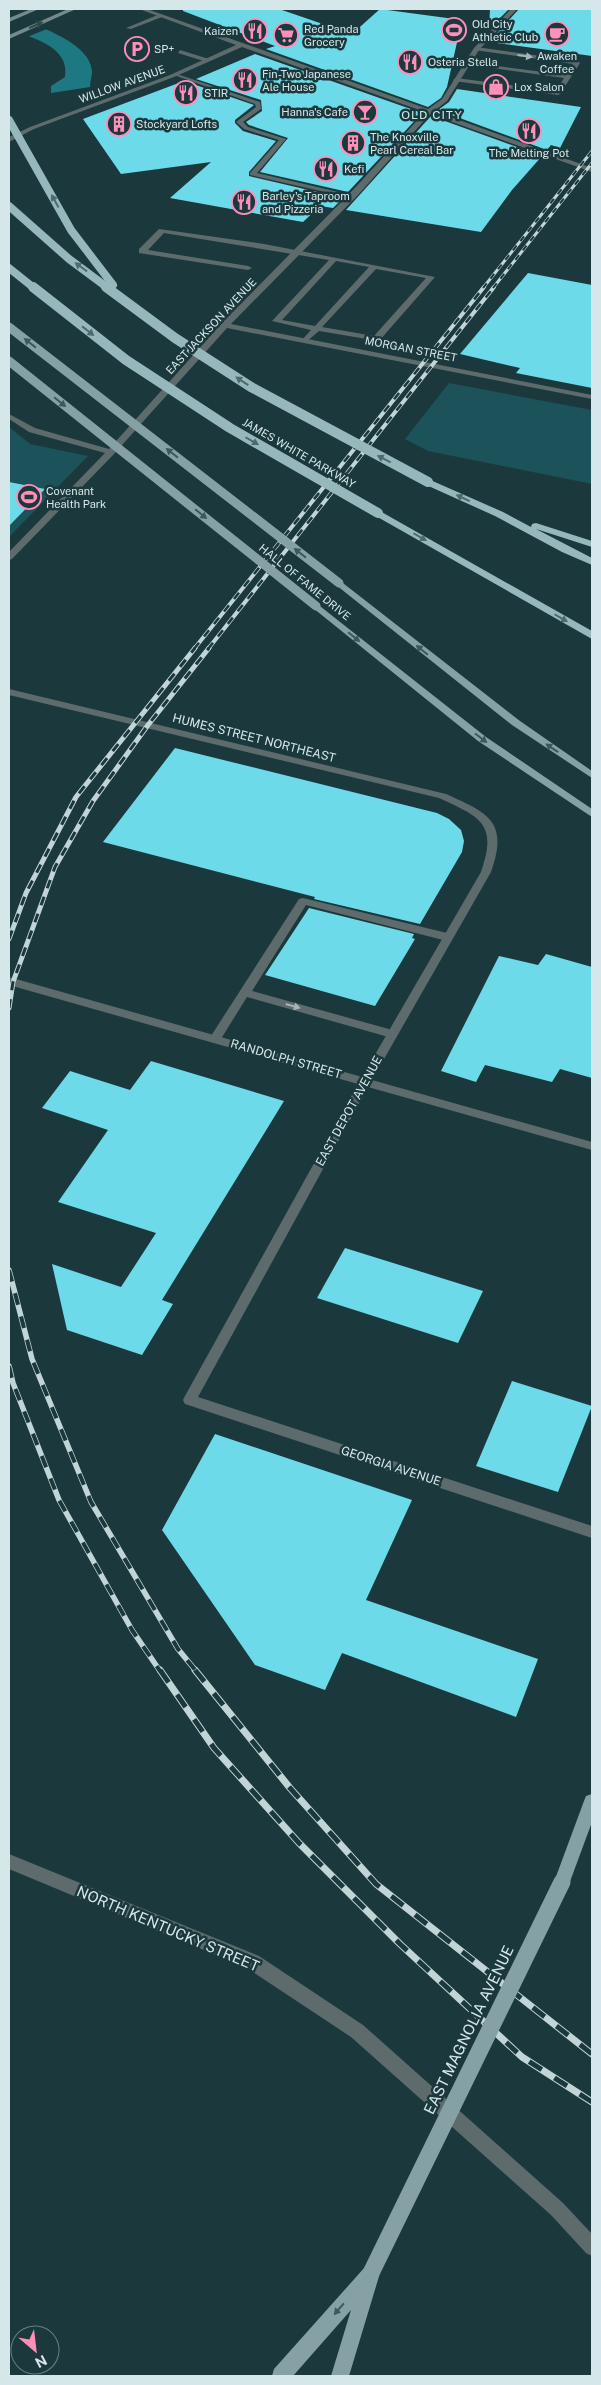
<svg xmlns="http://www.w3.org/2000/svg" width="601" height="2385" viewBox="0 0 601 2385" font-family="'Public Sans',sans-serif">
  <rect width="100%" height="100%" fill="#1b393d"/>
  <g fill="#1c5259">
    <polygon points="449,383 592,410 592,484 428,451 405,439"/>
    <polygon points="9,427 30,444 88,456 9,537"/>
  </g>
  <path fill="#1d7882" d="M9 15C32 24 90 41 92 71 92 76 90 82 90 87L51 93V86L65 77C70 46 32 38 9 29Z"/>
  <polygon fill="#1b393d" points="9,12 10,12 49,28 25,38 9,32"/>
  <g fill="#6cdae8">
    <polygon points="183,9 279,9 352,34 380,9 462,20 447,87 441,98 428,107 266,49 275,46 183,11"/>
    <polygon points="490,9 509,9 489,29"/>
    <polygon points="519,9 592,9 592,56 489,42"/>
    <polygon points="255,54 422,113 348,192 260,172 288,138 249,125 246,122 262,111 261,100 196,79"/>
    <polygon points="184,81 254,105 235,120 235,123 243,131 276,141 249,172 249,176 343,198 333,208 320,206 303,222 170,198 211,162 121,174 83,119"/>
    <polygon points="457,89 581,107 560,148 551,145 547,150 438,110 449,102"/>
    <polygon points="431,116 542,156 512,190 481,232 346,210"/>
    <polygon points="528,273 592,285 592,388 516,373 520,368 460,354"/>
    <polygon points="9,482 45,489 9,526"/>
    <polygon points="175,748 437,813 449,819 461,830 464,841 462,852 420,924 314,899 315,897 103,842"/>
    <polygon points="309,908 414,934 412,938 415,939 375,1006 265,975"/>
    <polygon points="546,954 592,967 592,1078 560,1069 552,1082 485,1065 476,1082 441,1071 499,956 538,965"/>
    <polygon points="151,1061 284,1101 162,1300 173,1304 142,1355 67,1330 52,1264 121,1287 156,1233 58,1202 108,1130 42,1108 70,1071 130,1090"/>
    <polygon points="345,1248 483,1291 458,1343 317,1298"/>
    <polygon points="512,1381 592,1406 558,1492 476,1466"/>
    <polygon points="215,1434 412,1500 366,1600 538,1659 516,1717 342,1653 325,1690 255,1665 162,1530"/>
  </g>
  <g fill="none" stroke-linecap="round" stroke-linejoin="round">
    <g fill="#5e6b6d" fill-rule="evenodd">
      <polygon points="160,14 162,17 131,29 126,28"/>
      <polygon points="476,47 577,61 580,63 560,94 558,95 454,81 453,80 456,78 556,91 564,78 464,64 467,62 566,75 573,64 474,50"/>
      <polygon points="180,50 209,59 210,60 207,62 178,53"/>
      <polygon points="174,73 260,102 261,109 243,122 248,127 286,139 257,173 356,196 352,198 250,175 250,173 279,140 244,129 236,122 256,107 255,104 174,75"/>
      <path d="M159 229 264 244 435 277 379 341 319 331 306 342 302 340 311 330 272 321 329 260 164 233 148 250 248 266 252 268 248 270 139 253V249ZM336 261 369 267 315 326 282 320ZM376 269 426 278 374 336 322 327Z"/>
      <polygon points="303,898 447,933 453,937 447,941 306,905 252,991 396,1031 398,1034 396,1037 392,1038 247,997 219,1042 211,1042 209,1039 211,1036 299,899"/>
      <polygon points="9,1854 259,1956 363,2025 563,2203 592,2234 592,2256 586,2253 551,2215 351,2037 247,1968 9,1869"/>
    </g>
    <g fill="#5e6b6d" fill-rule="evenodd">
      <polygon points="139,9 147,9 428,109 442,99 474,48 511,9 517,9 479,50 447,101 434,111 592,168 592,172 430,114 358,195 231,324 592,395 592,399 227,328 114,454 12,559 9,560 9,552 105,453 29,432 9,419 9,414 35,428 109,449 222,323 352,191 425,112 242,47 174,77 34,129 9,142 9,137 30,127 170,75 236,45"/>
      <path d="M9 689 446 794C488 813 509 821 491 872L372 1080 592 1142V1150L368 1087 198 1397 592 1526V1538L185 1404 183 1400 185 1396 358 1084 9 985V977L362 1077 481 872C498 823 480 817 439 798L9 695Z"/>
    </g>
    <g fill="#758a8c" fill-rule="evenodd">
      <polygon points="31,9 39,9 9,22 9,18"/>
      <polygon points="68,9 76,9 9,39 9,35"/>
    </g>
    <g fill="#86a1a5" fill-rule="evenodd">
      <polygon points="339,580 520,721 592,771 592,778 512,725 336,585 336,581"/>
      <polygon points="316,603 486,737 592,809 592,817 478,741 313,608 313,604"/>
      <polygon points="592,1794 592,1822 568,1887 562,1890 556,1887 554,1882 584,1801 586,1796"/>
      <polygon points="371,2264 377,2267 380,2273 349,2376 331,2376 351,2310 293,2376 272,2376 274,2369 365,2267"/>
    </g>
    <g fill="#96b7bb" fill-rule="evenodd">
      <polygon points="428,479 503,512 531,527 532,524 536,523 592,541 592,547 536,529 592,558 592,565 562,552 495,516 424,484 424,480"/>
      <polygon points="378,510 592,631 592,639 374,515 374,511"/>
    </g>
    <defs>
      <g id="rail-far4">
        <polyline points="483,288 592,151"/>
        <polyline points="493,288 592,163"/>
      </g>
      <g id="rail-far3">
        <polyline points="194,649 484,287"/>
        <polyline points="208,649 494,287"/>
      </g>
      <g id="rail-far2">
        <polyline points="9,939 26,893 76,797 195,648"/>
        <polyline points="9,1008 13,982 55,867 93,801 148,725 209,648"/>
      </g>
      <g id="rail-far1">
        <polyline points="9,1270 32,1359 91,1502 178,1649 196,1671"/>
        <polyline points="9,1366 13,1383 59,1500 132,1630 160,1671"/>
      </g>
      <g id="rail">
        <polyline points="160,1670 214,1748 299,1843 400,1944 522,2057 592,2102"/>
        <polyline points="195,1670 290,1788 376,1884 592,2054"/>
      </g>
    </defs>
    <use href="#rail-far4" stroke="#c1d4d6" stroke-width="3"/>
    <use href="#rail-far3" stroke="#c1d4d6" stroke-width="4"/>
    <use href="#rail-far2" stroke="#c1d4d6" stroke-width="5"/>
    <use href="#rail-far1" stroke="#c1d4d6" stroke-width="5.5"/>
    <use href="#rail" stroke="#c1d4d6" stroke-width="7"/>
    <use href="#rail-far4" stroke="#1b393d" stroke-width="2" stroke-dasharray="6" stroke-linecap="butt"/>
    <use href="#rail-far3" stroke="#1b393d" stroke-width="2.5" stroke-dasharray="8" stroke-linecap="butt"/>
    <use href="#rail-far2" stroke="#1b393d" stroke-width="3" stroke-dasharray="9" stroke-linecap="butt"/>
    <use href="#rail-far1" stroke="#1b393d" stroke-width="4" stroke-dasharray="12" stroke-linecap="butt"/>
    <use href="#rail" stroke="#1b393d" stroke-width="5" stroke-dasharray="15" stroke-linecap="butt"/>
    <g stroke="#86a1a5" stroke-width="9">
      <polyline points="9,327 339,583"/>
      <polyline points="9,361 316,606"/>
    </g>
    <polyline stroke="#86a1a5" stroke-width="17" points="371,2273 562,1882"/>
    <g stroke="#96b7bb" stroke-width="8">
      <polyline points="9,120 71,230 113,285"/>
      <polyline points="9,206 69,259 108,288"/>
      <polyline points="9,268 34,288"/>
    </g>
    <g stroke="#96b7bb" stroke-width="10">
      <polyline points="33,287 126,360 230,428 378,513"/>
      <polyline points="106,287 175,338 251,387 428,482"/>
    </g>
  </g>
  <defs><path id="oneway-solid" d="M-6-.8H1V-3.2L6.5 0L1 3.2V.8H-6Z" transform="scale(1.25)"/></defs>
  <use fill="#2d494d" href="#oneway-solid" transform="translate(36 25) rotate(-24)"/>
  <g fill="#a6b5b7">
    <use href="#oneway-solid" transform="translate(525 56) rotate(8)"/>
    <use href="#oneway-solid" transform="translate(293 1006) rotate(16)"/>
  </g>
  <g fill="#4c6b6f">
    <use href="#oneway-solid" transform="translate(55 201) rotate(-119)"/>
    <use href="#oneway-solid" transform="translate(81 267) rotate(-144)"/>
    <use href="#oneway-solid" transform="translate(88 331) rotate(38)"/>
    <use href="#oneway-solid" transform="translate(242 381) rotate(-147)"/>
    <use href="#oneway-solid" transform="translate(252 441) rotate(30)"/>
    <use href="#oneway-solid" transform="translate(384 459) rotate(-153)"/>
    <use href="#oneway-solid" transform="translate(463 498) rotate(-155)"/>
    <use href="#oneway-solid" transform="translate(420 537) rotate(30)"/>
    <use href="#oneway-solid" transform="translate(561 618) rotate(30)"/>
  </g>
  <g fill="#3b585c">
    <use href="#oneway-solid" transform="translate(30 343) rotate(-142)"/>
    <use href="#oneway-solid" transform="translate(60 402) rotate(39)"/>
    <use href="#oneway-solid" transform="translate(172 453) rotate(-142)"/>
    <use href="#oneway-solid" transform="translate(201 514) rotate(39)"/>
    <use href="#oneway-solid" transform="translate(300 553) rotate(-142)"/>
    <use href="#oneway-solid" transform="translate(354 637) rotate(39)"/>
    <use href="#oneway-solid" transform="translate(422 650) rotate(-141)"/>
    <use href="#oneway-solid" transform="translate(481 738) rotate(37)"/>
    <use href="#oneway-solid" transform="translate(552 748) rotate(-146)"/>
    <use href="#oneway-solid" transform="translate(339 2309) rotate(131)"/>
  </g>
  <defs>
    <symbol id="stadium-ring" viewBox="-11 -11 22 22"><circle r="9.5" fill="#1b393d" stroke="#ff8eb9" stroke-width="1.5"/><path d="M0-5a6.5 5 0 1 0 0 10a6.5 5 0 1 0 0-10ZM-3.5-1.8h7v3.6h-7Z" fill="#ff8eb9"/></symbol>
    <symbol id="restaurant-ring" viewBox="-11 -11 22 22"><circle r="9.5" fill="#1b393d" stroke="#ff8eb9" stroke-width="1.5"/><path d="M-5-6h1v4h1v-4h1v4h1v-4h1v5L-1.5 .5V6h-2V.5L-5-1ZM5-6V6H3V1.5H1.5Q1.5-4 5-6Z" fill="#ff8eb9"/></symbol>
    <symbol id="cafe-ring" viewBox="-11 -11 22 22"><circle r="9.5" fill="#1b393d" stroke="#ff8eb9" stroke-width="1.5"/><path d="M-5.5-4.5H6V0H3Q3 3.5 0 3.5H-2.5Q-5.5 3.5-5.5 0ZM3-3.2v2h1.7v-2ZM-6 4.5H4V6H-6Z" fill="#ff8eb9"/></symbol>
    <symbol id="supermarket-ring" viewBox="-11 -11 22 22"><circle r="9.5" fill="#1b393d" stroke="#ff8eb9" stroke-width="1.5"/><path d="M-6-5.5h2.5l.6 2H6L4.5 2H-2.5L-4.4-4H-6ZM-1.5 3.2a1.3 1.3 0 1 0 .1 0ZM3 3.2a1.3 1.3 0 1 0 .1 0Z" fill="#ff8eb9"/></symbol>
    <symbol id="parking-ring" viewBox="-11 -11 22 22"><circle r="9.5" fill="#1b393d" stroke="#ff8eb9" stroke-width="1.5"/><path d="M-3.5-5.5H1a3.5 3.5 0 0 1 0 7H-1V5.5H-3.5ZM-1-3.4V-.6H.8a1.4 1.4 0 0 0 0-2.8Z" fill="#ff8eb9"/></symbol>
    <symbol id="shop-ring" viewBox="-11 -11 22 22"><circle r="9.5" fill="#1b393d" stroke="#ff8eb9" stroke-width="1.5"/><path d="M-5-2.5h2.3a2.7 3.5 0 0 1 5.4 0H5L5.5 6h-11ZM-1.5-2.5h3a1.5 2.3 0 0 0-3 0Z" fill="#ff8eb9"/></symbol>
    <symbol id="bar-ring" viewBox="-11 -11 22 22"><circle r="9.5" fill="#1b393d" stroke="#ff8eb9" stroke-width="1.5"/><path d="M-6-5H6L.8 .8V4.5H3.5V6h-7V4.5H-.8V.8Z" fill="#ff8eb9"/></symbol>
    <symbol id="building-ring" viewBox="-11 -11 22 22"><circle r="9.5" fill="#1b393d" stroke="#ff8eb9" stroke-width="1.5"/><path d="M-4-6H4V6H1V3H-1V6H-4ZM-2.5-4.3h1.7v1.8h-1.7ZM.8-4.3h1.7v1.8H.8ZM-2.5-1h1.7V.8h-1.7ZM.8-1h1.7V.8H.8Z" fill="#ff8eb9"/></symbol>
  </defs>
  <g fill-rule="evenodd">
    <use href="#stadium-ring" x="440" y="16" width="28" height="28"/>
    <use href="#restaurant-ring" x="241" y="17" width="28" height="28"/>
    <use href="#cafe-ring" x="543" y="20" width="28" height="28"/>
    <use href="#supermarket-ring" x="272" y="21" width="28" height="28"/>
    <use href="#parking-ring" x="123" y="35" width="28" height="28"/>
    <use href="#restaurant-ring" x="396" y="48" width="28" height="28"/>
    <use href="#restaurant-ring" x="231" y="66" width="28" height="28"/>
    <use href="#shop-ring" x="482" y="73" width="28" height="28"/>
    <use href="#restaurant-ring" x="172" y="79" width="28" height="28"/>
    <use href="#bar-ring" x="351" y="98" width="28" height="28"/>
    <use href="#building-ring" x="105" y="110" width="28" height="28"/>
    <use href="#restaurant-ring" x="515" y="117" width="28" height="28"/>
    <use href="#building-ring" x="339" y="129" width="28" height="28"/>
    <use href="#restaurant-ring" x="312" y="155" width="28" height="28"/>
    <use href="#restaurant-ring" x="230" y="188" width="28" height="28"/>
    <use href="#stadium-ring" x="15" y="483" width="28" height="28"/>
  </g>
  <g text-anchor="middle" stroke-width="5" stroke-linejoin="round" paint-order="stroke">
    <g font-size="11" fill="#d6e7e9" stroke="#1b393d" text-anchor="start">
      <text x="472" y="28">Old City<tspan x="472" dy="13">Athletic Club</tspan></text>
      <text x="304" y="33">Red Panda<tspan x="304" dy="13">Grocery</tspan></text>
      <text x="238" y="35" text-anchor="end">Kaizen</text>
      <text x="154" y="53">SP+</text>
      <text x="557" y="60" text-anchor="middle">Awaken<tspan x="557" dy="13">Coffee</tspan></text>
      <text x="428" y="66">Osteria Stella</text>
      <text x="262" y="78">Fin-Two Japanese<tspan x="262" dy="13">Ale House</tspan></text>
      <text x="514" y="91">Lox Salon</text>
      <text x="204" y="97">STIR</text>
      <text x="348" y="116" text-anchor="end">Hanna's Cafe</text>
      <text x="136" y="128">Stockyard Lofts</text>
      <text x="370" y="141">The Knoxville<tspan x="370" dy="13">Pearl Cereal Bar</tspan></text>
      <text x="529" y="157" text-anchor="middle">The Melting Pot</text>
      <text x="344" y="173">Kefi</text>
      <text x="262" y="200">Barley's Taproom<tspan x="262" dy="13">and Pizzeria</tspan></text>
      <text x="46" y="495">Covenant<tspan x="46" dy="13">Health Park</tspan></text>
    </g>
    <g font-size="11" fill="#d6e7e9" stroke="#1b393d">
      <text transform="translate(122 84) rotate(-20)" y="4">WILLOW AVENUE</text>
      <text transform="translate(211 326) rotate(-47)" y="4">EAST JACKSON AVENUE</text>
      <text transform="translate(411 349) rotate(11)" y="4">MORGAN STREET</text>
      <text transform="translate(299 453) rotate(30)" y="4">JAMES WHITE PARKWAY</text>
      <text transform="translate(305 582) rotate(39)" y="4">HALL OF FAME DRIVE</text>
    </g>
    <g font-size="12" letter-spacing="1" fill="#c8eaef" stroke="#1b393d">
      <text x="432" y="119">OLD CITY</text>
    </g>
    <g font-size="12" fill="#d6e7e9" stroke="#1b393d">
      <text transform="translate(254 738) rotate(14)" y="4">HUMES STREET NORTHEAST</text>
      <text transform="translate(286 1059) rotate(16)" y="4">RANDOLPH STREET</text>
      <text transform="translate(349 1111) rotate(-61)" y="4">EAST DEPOT AVENUE</text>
      <text transform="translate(391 1466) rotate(18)" y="4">GEORGIA AVENUE</text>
    </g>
    <g font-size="15" fill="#d6e7e9" stroke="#1b393d">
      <text transform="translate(168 1929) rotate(23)" y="5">NORTH KENTUCKY STREET</text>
      <text transform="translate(469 2030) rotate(-64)" y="5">EAST MAGNOLIA AVENUE</text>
    </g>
  </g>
  <rect width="601" height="2385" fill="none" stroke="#d6e7e9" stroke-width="20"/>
  <g transform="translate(35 2350) rotate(152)"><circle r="24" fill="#1b393d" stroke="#667f82"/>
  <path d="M0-4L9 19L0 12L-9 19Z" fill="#ff8eb9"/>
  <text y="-8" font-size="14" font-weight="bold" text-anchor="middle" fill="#d6e7e9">N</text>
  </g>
</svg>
